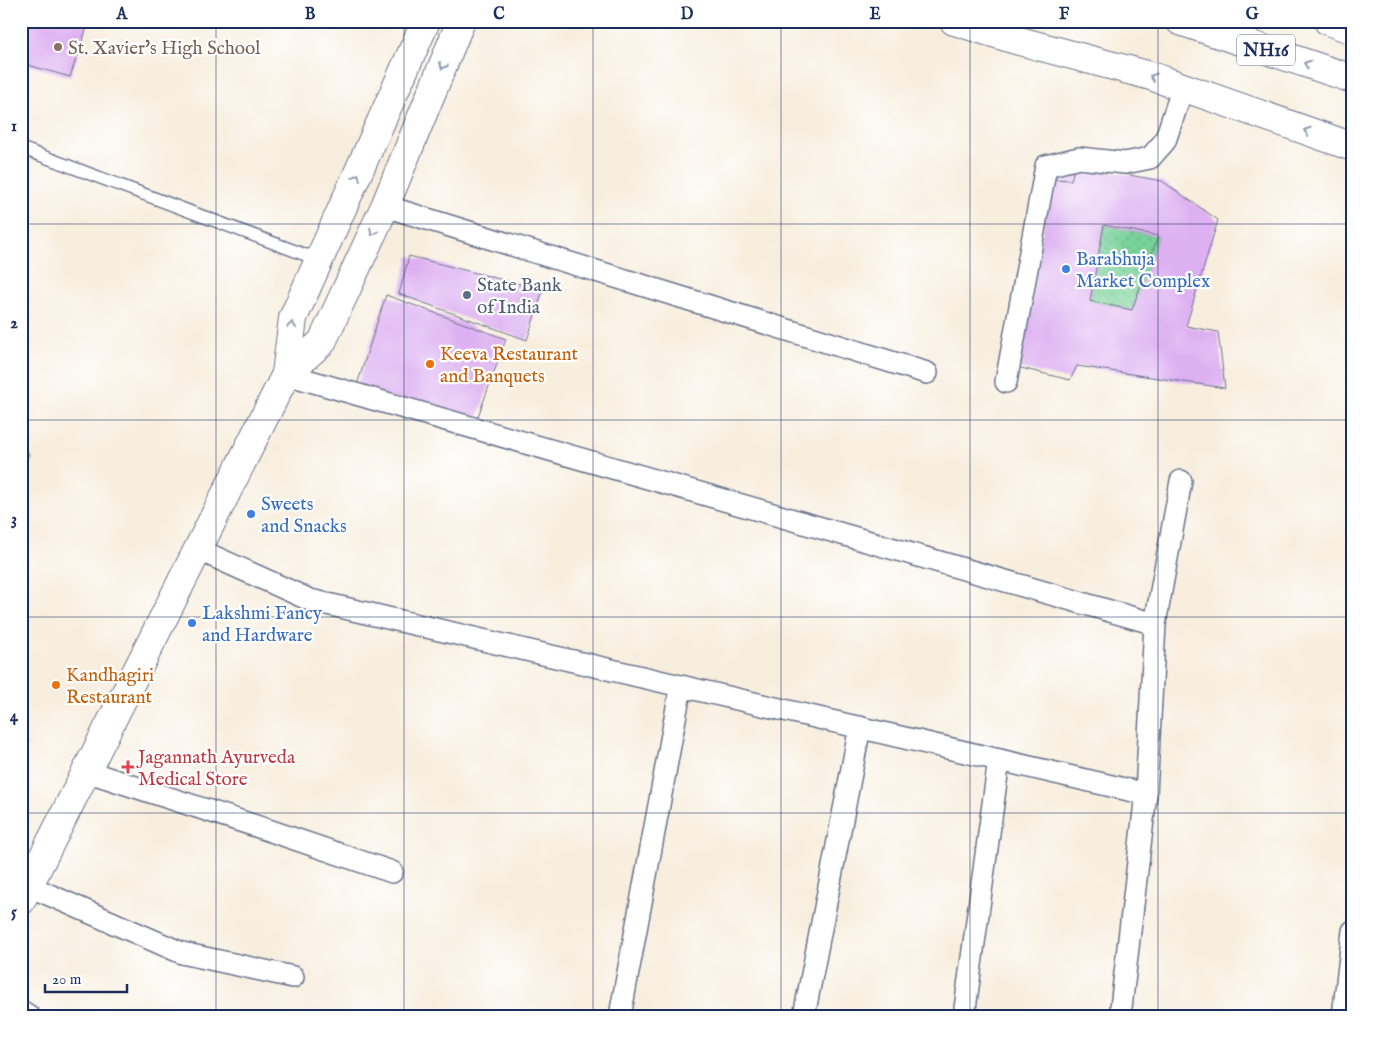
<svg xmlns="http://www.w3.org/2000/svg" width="1374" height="1037" viewBox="0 0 1374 1037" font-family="'IM FELL English',serif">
  <defs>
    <pattern id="forest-crowns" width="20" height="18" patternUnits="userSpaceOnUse" patternTransform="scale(1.25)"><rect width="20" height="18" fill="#62b481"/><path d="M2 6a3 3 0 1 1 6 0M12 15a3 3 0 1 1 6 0" fill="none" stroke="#50936d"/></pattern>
    <pattern id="garden-dots" width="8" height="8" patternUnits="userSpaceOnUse" patternTransform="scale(1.25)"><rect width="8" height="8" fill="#78d299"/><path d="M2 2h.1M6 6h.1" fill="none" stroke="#62ab80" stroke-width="1.8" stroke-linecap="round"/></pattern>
  </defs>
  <rect width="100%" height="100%" fill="#fff"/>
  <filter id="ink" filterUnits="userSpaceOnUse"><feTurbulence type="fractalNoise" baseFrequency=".02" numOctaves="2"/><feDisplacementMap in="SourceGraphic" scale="10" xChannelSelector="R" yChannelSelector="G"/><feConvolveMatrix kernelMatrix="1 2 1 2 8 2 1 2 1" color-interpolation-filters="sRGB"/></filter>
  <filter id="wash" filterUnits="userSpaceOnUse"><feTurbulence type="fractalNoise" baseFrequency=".0096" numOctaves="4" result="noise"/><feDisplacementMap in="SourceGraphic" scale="20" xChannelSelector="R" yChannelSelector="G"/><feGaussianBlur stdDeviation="1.12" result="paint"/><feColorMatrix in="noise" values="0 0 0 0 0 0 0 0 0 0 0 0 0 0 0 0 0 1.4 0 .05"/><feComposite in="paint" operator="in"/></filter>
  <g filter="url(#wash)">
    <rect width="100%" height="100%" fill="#f8eede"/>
    <polygon fill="url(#forest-crowns)" stroke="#3e7270" points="21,440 32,458 21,478"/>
    <polygon fill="url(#garden-dots)" stroke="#4a807c" points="1104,225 1158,236 1132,310 1090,301"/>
    <g id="blocks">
      <g fill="#ddb0f1" fill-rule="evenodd">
        <polygon points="21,21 89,21 70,77 21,63"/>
        <path d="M1075 165 1162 181 1218 220 1186 326 1218 332 1225 388 1077 366 1070 380 1017 367 1052 179 1071 180ZM1104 225 1158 236 1132 310 1090 301Z"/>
        <polygon points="409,256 543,290 527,340 399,294"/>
        <polygon points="386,295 506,339 476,422 356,388"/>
        <polygon points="21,741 27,744 21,757"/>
      </g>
    </g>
  </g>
  <g filter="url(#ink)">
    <use href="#blocks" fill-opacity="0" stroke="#68728b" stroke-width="1"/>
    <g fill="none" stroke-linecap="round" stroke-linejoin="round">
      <defs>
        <polyline id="service" points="21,148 319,260"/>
        <g id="minor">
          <polyline points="385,206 927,373"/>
          <polyline points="286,374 1155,624 1146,794 1120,1016"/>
          <polyline points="1006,382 1046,166 1079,158 1125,163 1150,158 1165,141 1183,87"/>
          <polyline points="197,549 310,600 1146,794"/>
          <polyline points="1155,624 1181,481"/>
          <polyline points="86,771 268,830 392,872"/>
          <polyline points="29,886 182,953 293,977"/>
          <polyline points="21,1011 29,1016"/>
          <polyline points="620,1016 681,686"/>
          <polyline points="804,1016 860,727"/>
          <polyline points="964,1016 999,760"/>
          <polyline points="1343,1016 1353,931"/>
        </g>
        <polyline id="tertiary" points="954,21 1012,39 1151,76 1353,147"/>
        <g id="secondary">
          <polyline points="286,374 322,342 385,206 461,21"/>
          <polyline points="21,901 286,374 293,318 426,21"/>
        </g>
        <g id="trunk">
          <polyline points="1180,21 1353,79"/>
          <polyline points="1328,21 1353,30"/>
        </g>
      </defs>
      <use href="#service" stroke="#68728b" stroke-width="14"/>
      <use href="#minor" stroke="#68728b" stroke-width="24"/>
      <use href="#tertiary" stroke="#68728b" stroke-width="30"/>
      <use href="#secondary" stroke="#68728b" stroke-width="30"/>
      <use href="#trunk" stroke="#68728b" stroke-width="30"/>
      <use href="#service" stroke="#fff" stroke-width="11"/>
      <use href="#minor" stroke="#fff" stroke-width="21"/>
      <use href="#tertiary" stroke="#fff" stroke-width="28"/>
      <use href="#secondary" stroke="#fff" stroke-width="28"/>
      <use href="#trunk" stroke="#fff" stroke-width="28"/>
    </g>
    <defs><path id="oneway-chevron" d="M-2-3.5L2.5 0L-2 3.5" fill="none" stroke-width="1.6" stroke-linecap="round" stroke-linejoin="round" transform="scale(1.25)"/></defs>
    <g stroke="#8d97ae">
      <use href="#oneway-chevron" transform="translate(1307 64) rotate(-161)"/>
      <use href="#oneway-chevron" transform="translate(443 66) rotate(112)"/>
      <use href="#oneway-chevron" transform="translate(1153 77) rotate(-162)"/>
      <use href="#oneway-chevron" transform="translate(1307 131) rotate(-161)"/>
      <use href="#oneway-chevron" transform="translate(357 177) rotate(-66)"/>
      <use href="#oneway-chevron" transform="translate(373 232) rotate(115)"/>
      <use href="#oneway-chevron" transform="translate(292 325) rotate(-82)"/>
    </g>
  </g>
  <path fill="none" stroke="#1b2f5e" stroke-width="1" stroke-opacity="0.55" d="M216 21V1016M404 21V1016M593 21V1016M781 21V1016M970 21V1016M1158 21V1016M21 224H1353M21 420H1353M21 617H1353M21 813H1353"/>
  <circle fill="#8d6e63" stroke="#fff" stroke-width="2" cx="58" cy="47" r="5"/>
  <g fill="#3f7fe0" stroke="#fff" stroke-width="2">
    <circle cx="1066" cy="269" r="5"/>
    <circle cx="251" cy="514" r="5"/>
    <circle cx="192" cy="623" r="5"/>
  </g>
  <circle fill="#5c6f8a" stroke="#fff" stroke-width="2" cx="467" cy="295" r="5"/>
  <g fill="#e8710a" stroke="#fff" stroke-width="2">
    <circle cx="430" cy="364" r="5"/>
    <circle cx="56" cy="685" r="5"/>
  </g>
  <path fill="#e0444e" stroke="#fff" stroke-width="2" d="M125.5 759.5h5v5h5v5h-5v5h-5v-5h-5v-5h5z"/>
  <g text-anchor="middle" stroke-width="4.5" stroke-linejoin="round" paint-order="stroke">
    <rect fill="#fff" stroke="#5f6d8e" stroke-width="1" x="1237" y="34.5" width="58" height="31" rx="4"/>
    <g font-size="18" font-weight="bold" fill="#1b2f5e">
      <text x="1266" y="56">NH16</text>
    </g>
    <g font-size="19" fill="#785e54" stroke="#fff" text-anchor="start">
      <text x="68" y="54">St. Xavier's High School</text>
    </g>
    <g font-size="19" fill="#366cbe" stroke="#fff" text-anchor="start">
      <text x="1076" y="265">Barabhuja<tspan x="1076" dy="22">Market Complex</tspan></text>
      <text x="261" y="510">Sweets<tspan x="261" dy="22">and Snacks</tspan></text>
      <text x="202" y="619">Lakshmi Fancy<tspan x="202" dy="22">and Hardware</tspan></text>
    </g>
    <g font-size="19" fill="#4e5e75" stroke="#fff" text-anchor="start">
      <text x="477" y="291">State Bank<tspan x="477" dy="22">of India</tspan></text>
    </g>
    <g font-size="19" fill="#c56008" stroke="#fff" text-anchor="start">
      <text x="440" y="360">Keeva Restaurant<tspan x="440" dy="22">and Banquets</tspan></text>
      <text x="66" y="681">Kandhagiri<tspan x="66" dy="22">Restaurant</tspan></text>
    </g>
    <g font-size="19" fill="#be3a42" stroke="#fff" text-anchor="start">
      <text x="138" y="763">Jagannath Ayurveda<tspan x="138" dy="22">Medical Store</tspan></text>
    </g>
  </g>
  <rect width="1374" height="1037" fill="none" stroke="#fff" stroke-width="55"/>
  <path d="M45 984v8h82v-8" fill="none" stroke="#1b2f5e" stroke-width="2.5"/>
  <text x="52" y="984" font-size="15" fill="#1b2f5e" stroke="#ffffff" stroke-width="4" paint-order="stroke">20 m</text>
  <rect x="28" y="28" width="1318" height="982" fill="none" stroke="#1b2f5e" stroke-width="2"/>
  <g font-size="16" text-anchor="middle" font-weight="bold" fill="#1b2f5e">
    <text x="122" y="19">A</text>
    <text x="310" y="19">B</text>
    <text x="499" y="19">C</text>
    <text x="687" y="19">D</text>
    <text x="875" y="19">E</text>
    <text x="1064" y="19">F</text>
    <text x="1252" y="19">G</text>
    <text x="14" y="131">1</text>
    <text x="14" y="328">2</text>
    <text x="14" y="524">3</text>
    <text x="14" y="721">4</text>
    <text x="14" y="917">5</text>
  </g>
</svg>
